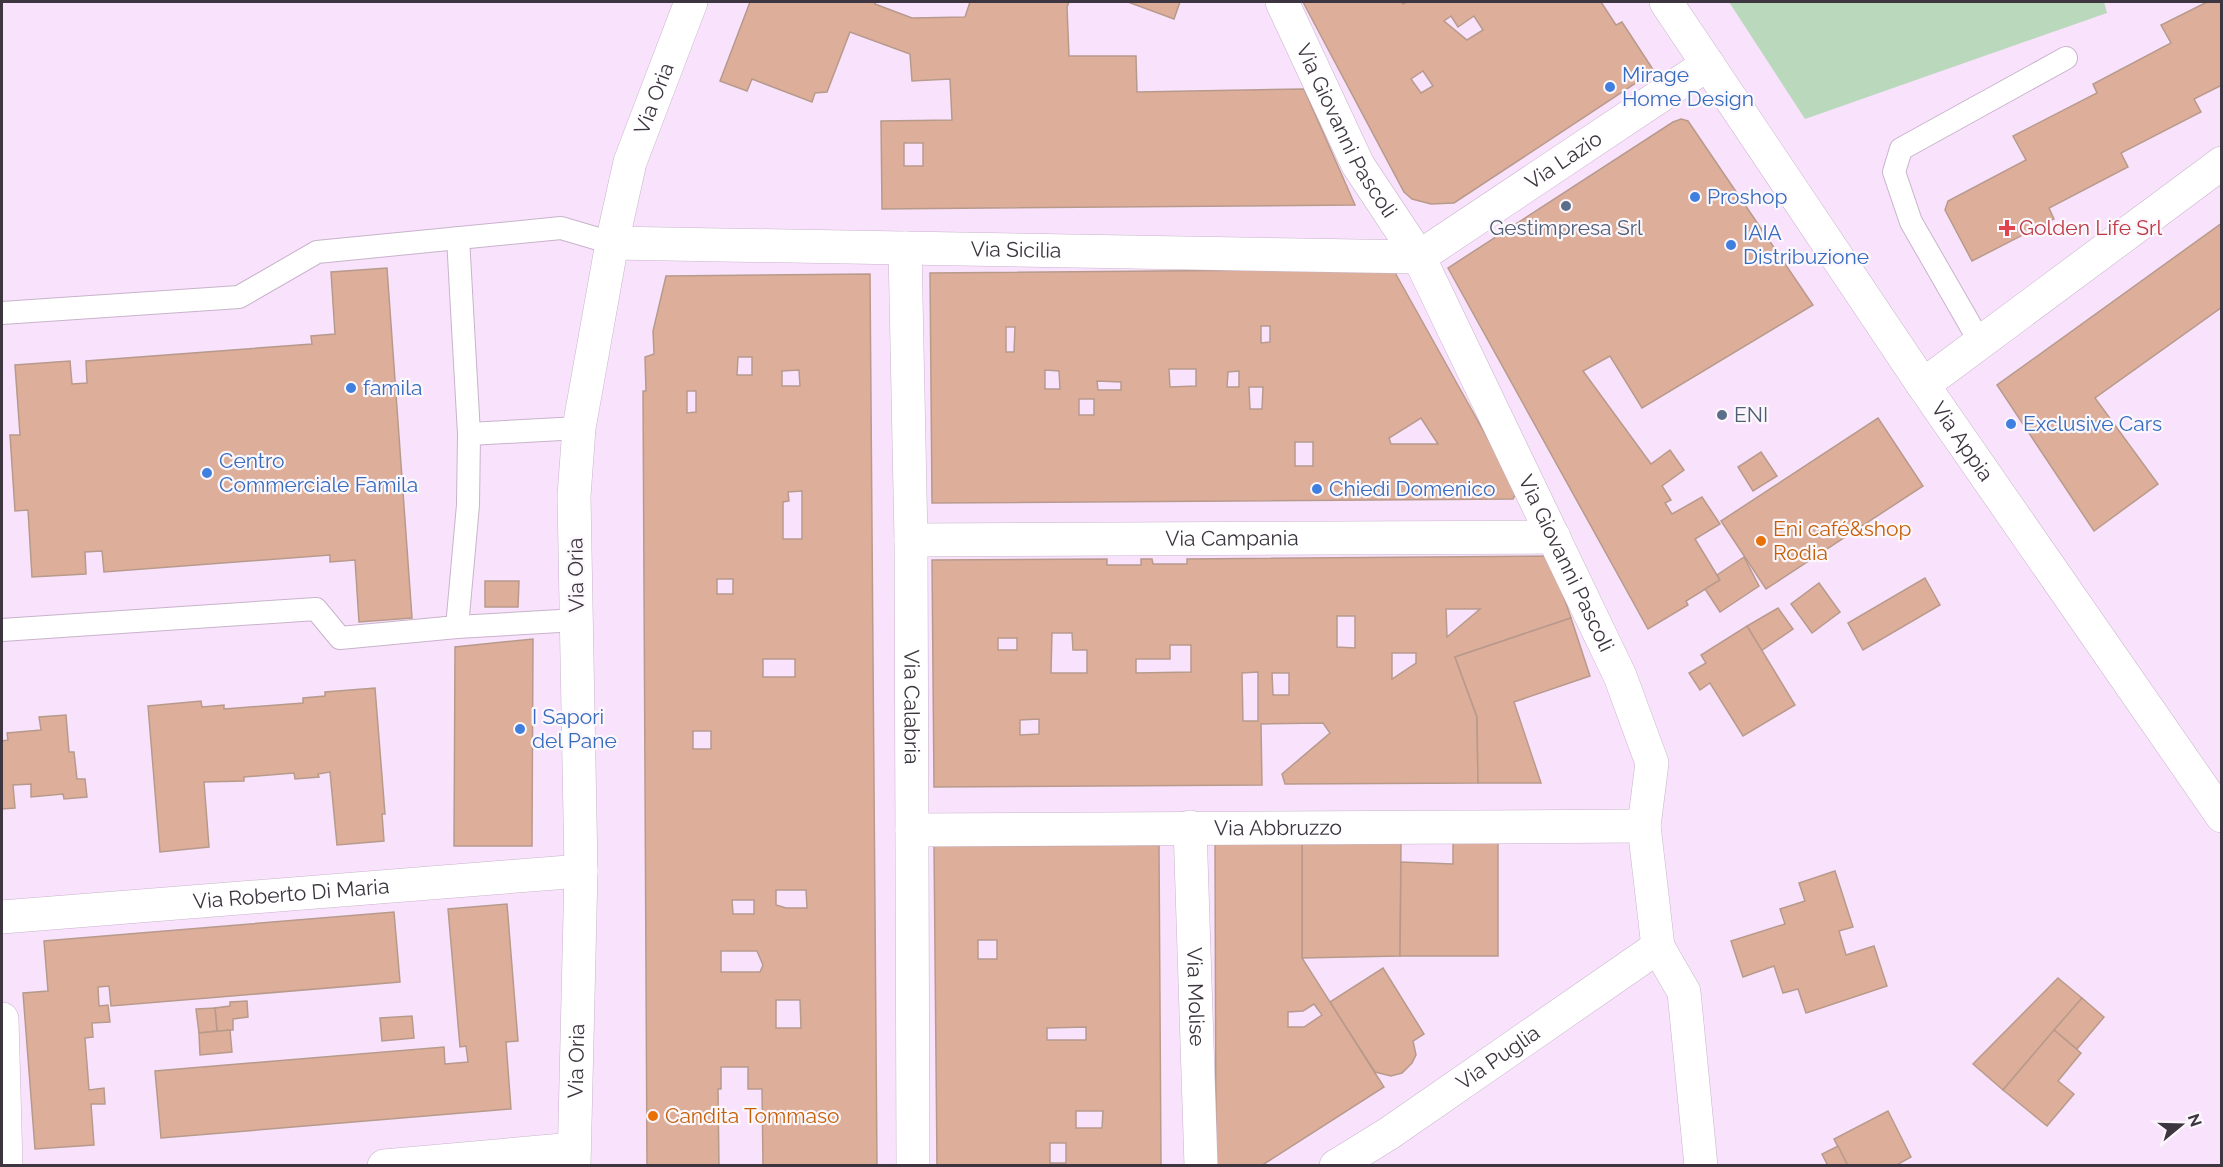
<svg xmlns="http://www.w3.org/2000/svg" width="2223" height="1167" viewBox="0 0 2223 1167" font-family="Raleway,sans-serif">
  <rect width="100%" height="100%" fill="#f9e3fc"/>
  <polygon fill="#bad9bc" points="1729,2 2104,2 2107,13 1805,119"/>
  <g fill="#ddae99" stroke="#b89a8d" stroke-width="1.5" fill-rule="evenodd">
    <path d="M750 2H876L875 4 912 18 965 17 970 2H1069L1067 7 1069 56H1136L1137 92 1304 89 1355 205 882 209 881 121 952 120 950 79 912 81 910 54 850 32 827 92 815 93 812 102 752 79 747 91 720 81ZM904 143H923V166H904Z"/>
    <polygon points="1128,2 1180,2 1174,19"/>
    <path d="M1303 2H1401L1403 4 1407 2H1601L1616 25 1622 22 1654 71 1454 203 1431 204 1412 199 1404 192ZM1451 16 1458 27 1474 16 1483 30 1467 40 1444 21ZM1423 71 1433 86 1421 93 1411 79Z"/>
    <polygon points="2207,2 2222,2 2222,85 2194,99 2201,112 2121,153 2128,167 2049,208 2054,219 1972,261 1945,210 1948,201 2026,160 2013,136 2097,93 2093,84 2171,43 2161,25"/>
    <polygon points="1681,119 1688,121 1813,305 1642,408 1610,356 1583,371 1651,464 1670,450 1684,470 1662,486 1671,500 1665,503 1672,514 1702,497 1720,524 1695,539 1720,580 1686,601 1688,605 1648,629 1448,268 1673,122"/>
    <polygon points="2222,223 2222,307 2095,398 2158,484 2094,531 1997,385"/>
    <polygon points="387,268 412,618 359,622 355,560 330,562 330,555 104,572 102,551 85,552 86,574 32,577 28,510 15,511 10,435 20,435 15,365 70,361 72,384 87,383 86,361 312,344 311,336 335,334 331,272"/>
    <path d="M1393 269 1517 491 1513 499 932 503 930 273ZM1261 326H1270V342L1261 343ZM1006 327H1015L1014 352H1006ZM1169 369H1196V386L1170 387ZM1045 370 1059 371 1060 389H1045ZM1239 371V387H1227L1228 372ZM1097 381 1121 382V390H1098ZM1249 387H1263L1262 409H1250ZM1079 399H1094V415H1079ZM1421 418 1438 444H1391L1389 438ZM1295 442H1313V466H1295Z"/>
    <path d="M870 274 877 1166H763L762 1089H748V1067H721V1089H718L719 1166H647L643 391H646L645 357 654 354 653 331 666 276ZM738 357H752V375H737ZM799 370 800 386H782V371ZM687 391H696V412L687 413ZM802 491V539H783V502L789 501 788 492ZM717 579H733V594H717ZM763 659H795V677H763ZM693 731H711V749H693ZM776 890H806L807 908H786L776 905ZM732 900H754V914H733ZM721 951H757L763 965 760 972H721ZM776 1000H800L801 1028H776Z"/>
    <polygon points="1878,418 1923,486 1766,589 1721,521"/>
    <polygon points="1761,452 1777,476 1753,491 1738,467"/>
    <path d="M1550 556 1571 618 1455 657 1477 717 1478 783 1285 784 1282 774 1330 733 1323 723 1261 724 1262 785 934 787 932 560 1107 559V565H1141V559H1152L1153 564H1187V559ZM1446 609H1480L1447 637ZM1337 616H1355V648L1337 647ZM1052 633H1072L1073 650H1087V673H1051ZM998 638H1017V650H998ZM1170 645H1191V672L1136 673V659H1170ZM1392 653H1416V663L1392 679ZM1258 672V721H1243L1242 673ZM1272 673H1289V695H1273ZM1039 719V734L1020 735V720Z"/>
    <polygon points="1744,557 1759,586 1720,612 1705,589 1720,580 1717,575"/>
    <polygon points="1925,578 1940,605 1863,650 1848,623"/>
    <polygon points="485,581 519,581 518,607 485,607"/>
    <polygon points="1819,583 1840,612 1812,633 1791,604"/>
    <polygon points="1778,608 1793,629 1761,651 1747,626"/>
    <polygon points="1571,618 1590,676 1514,702 1541,783 1478,783 1477,717 1455,657"/>
    <polygon points="1747,626 1795,705 1743,736 1710,683 1700,690 1689,673 1706,663 1701,655"/>
    <polygon points="533,639 532,846 454,846 455,647"/>
    <polygon points="375,688 385,814 382,814 384,841 337,845 330,772 318,774 319,777 295,779 294,773 244,777 244,781 204,782 209,847 160,852 148,706 201,701 202,707 224,705 224,709 303,703 303,698 325,696 325,692"/>
    <polygon points="66,715 69,752 74,752 77,779 85,779 87,797 64,799 63,794 31,797 31,784 13,785 15,808 2,809 2,741 8,740 7,733 41,730 39,717"/>
    <polygon points="1401,841 1400,956 1302,958 1302,844"/>
    <polygon points="1498,842 1498,956 1400,956 1401,862 1453,864 1453,843"/>
    <path d="M1215 844H1302V958L1384 1087 1261 1166H1216ZM1314 1004 1322 1015 1304 1027H1288V1012L1303 1011Z"/>
    <path d="M1159 845 1161 1166H937L934 846ZM978 940H997V959H978ZM1086 1027V1040H1047V1028ZM1076 1111H1103L1102 1128H1076ZM1050 1143H1066V1163H1050Z"/>
    <polygon points="1835,871 1853,927 1839,931 1846,955 1874,946 1887,986 1806,1013 1798,989 1783,993 1774,966 1743,977 1731,941 1785,924 1780,909 1805,901 1799,883"/>
    <polygon points="507,904 518,1041 506,1042 511,1109 161,1138 155,1071 444,1047 445,1064 468,1062 466,1046 460,1047 448,909"/>
    <polygon points="394,912 400,982 111,1006 109,986 98,987 99,1006 108,1005 110,1022 92,1023 93,1037 85,1038 89,1090 104,1088 105,1104 91,1104 94,1145 35,1149 23,993 48,991 44,941"/>
    <polygon points="1383,968 1424,1034 1413,1041 1416,1055 1412,1063 1402,1073 1391,1076 1375,1072 1330,1002"/>
    <polygon points="2058,978 2082,998 2003,1090 1973,1064"/>
    <polygon points="2082,998 2104,1017 2077,1049 2054,1030"/>
    <polygon points="247,1001 248,1017 233,1019 233,1030 217,1031 215,1008 230,1006 230,1002"/>
    <polygon points="215,1008 217,1031 199,1033 196,1009"/>
    <polygon points="412,1016 414,1038 382,1041 380,1018"/>
    <polygon points="230,1030 232,1052 200,1055 199,1033"/>
    <polygon points="2054,1030 2081,1053 2058,1081 2074,1094 2047,1126 2003,1090"/>
    <polygon points="1888,1111 1911,1157 1895,1166 1848,1166 1834,1139"/>
    <polygon points="1838,1146 1848,1166 1828,1166 1822,1154"/>
  </g>
  <g fill="none" stroke-linecap="round" stroke-linejoin="round">
    <defs>
      <g id="service">
        <polyline points="458,238 469,434"/>
        <polyline points="2,313 239,297 317,252 561,228 612,243"/>
        <polyline points="1980,342 1911,222 1894,172 1901,149 2066,58"/>
        <polyline points="457,627 577,620"/>
        <polyline points="2,630 316,609 340,638 457,627 468,505 469,434 579,428"/>
      </g>
      <g id="minor">
        <path id="s1" d="M1282 2 1358 165 1419 257 1620 676 1652 763 1644 826 1658 947 1684 992 1701 1166"/>
        <path id="s2" d="M612 243 1419 257 1708 64"/>
        <path id="s3" d="M905 248 911 540 913 1166"/>
        <polyline points="1923,385 2222,163"/>
        <path id="s4" d="M911 540 1554 537"/>
        <path id="s5" d="M1190 827 1201 1166"/>
        <path id="s6" d="M912 830 1644 826"/>
        <path id="s7" d="M2 917 581 871"/>
        <polyline points="2,1019 6,1166"/>
        <polyline points="384,1166 574,1149"/>
        <path id="s8" d="M1336 1166 1388 1134 1658 947"/>
      </g>
      <g id="secondary">
        <path id="s9" d="M1666 2 1923 385 2222 816"/>
        <path id="s10" d="M574 1166 581 871 574 496 579 428 612 243 630 162 691 2"/>
      </g>
    </defs>
    <use href="#service" stroke="#c8b3cb" stroke-width="24"/>
    <use href="#minor" stroke="#c8b3cb" stroke-width="34"/>
    <use href="#secondary" stroke="#c8b3cb" stroke-width="34"/>
    <use href="#service" stroke="#fff" stroke-width="22"/>
    <use href="#minor" stroke="#fff" stroke-width="33"/>
    <use href="#secondary" stroke="#fff" stroke-width="33"/>
  </g>
  <g fill="#3f7fe0" stroke="#fcf7fc" stroke-width="2">
    <circle cx="1610" cy="87" r="6"/>
    <circle cx="1695" cy="197" r="6"/>
    <circle cx="1731" cy="245" r="6"/>
    <circle cx="351" cy="388" r="6"/>
    <circle cx="2011" cy="424" r="6"/>
    <circle cx="207" cy="473" r="6"/>
    <circle cx="1317" cy="489" r="6"/>
    <circle cx="520" cy="729" r="6"/>
  </g>
  <g fill="#5c6f8a" stroke="#fcf7fc" stroke-width="2">
    <circle cx="1566" cy="206" r="6"/>
    <circle cx="1722" cy="415" r="6"/>
  </g>
  <path fill="#e0444e" stroke="#fcf7fc" stroke-width="2" d="M2004 219h6v6h6v6h-6v6h-6v-6h-6v-6h6z"/>
  <g fill="#e8710a" stroke="#fcf7fc" stroke-width="2">
    <circle cx="1761" cy="541" r="6"/>
    <circle cx="653" cy="1116" r="6"/>
  </g>
  <g text-anchor="middle" stroke-width="4.5" stroke-linejoin="round" paint-order="stroke">
    <g font-size="21" fill="#366cbe" stroke="#fcf7fc" text-anchor="start">
      <text x="1622" y="82">Mirage<tspan x="1622" dy="24">Home Design</tspan></text>
      <text x="1707" y="204">Proshop</text>
      <text x="1743" y="240">IAIA<tspan x="1743" dy="24">Distribuzione</tspan></text>
      <text x="363" y="395">famila</text>
      <text x="2023" y="431">Exclusive Cars</text>
      <text x="219" y="468">Centro<tspan x="219" dy="24">Commerciale Famila</tspan></text>
      <text x="1329" y="496">Chiedi Domenico</text>
      <text x="532" y="724">I Sapori<tspan x="532" dy="24">del Pane</tspan></text>
    </g>
    <g font-size="21" fill="#3d353f" stroke="#fcf7fc">
      <text dy="7" stroke="none"><textPath href="#s10" startOffset="1077">Via Oria</textPath></text>
      <text dy="7" stroke="none"><textPath href="#s1" startOffset="144">Via Giovanni Pascoli</textPath></text>
      <text dy="7" stroke="none"><textPath href="#s2" startOffset="981">Via Lazio</textPath></text>
      <text dy="7" stroke="none"><textPath href="#s2" startOffset="404">Via Sicilia</textPath></text>
      <text dy="7" stroke="none"><textPath href="#s9" startOffset="530">Via Appia</textPath></text>
      <text dy="7" stroke="none"><textPath href="#s4" startOffset="321">Via Campania</textPath></text>
      <text dy="7" stroke="none"><textPath href="#s1" startOffset="630">Via Giovanni Pascoli</textPath></text>
      <text transform="translate(576 575) rotate(-91)" y="7">Via Oria</text>
      <text dy="7" stroke="none"><textPath href="#s3" startOffset="459">Via Calabria</textPath></text>
      <text dy="7" stroke="none"><textPath href="#s6" startOffset="366">Via Abbruzzo</textPath></text>
      <text dy="7" stroke="none"><textPath href="#s7" startOffset="290">Via Roberto Di Maria</textPath></text>
      <text dy="7" stroke="none"><textPath href="#s5" startOffset="170">Via Molise</textPath></text>
      <text dy="7" stroke="none"><textPath href="#s8" startOffset="195">Via Puglia</textPath></text>
      <text dy="7" stroke="none"><textPath href="#s10" startOffset="105">Via Oria</textPath></text>
    </g>
    <g font-size="21" fill="#4e5e75" stroke="#fcf7fc">
      <text x="1566" y="235">Gestimpresa Srl</text>
      <text x="1734" y="422" text-anchor="start">ENI</text>
    </g>
    <g font-size="21" fill="#be3a42" stroke="#fcf7fc" text-anchor="start">
      <text x="2019" y="235">Golden Life Srl</text>
    </g>
    <g font-size="21" fill="#c56008" stroke="#fcf7fc" text-anchor="start">
      <text x="1773" y="536">Eni café&amp;shop<tspan x="1773" dy="24">Rodia</tspan></text>
      <text x="665" y="1123">Candita Tommaso</text>
    </g>
  </g>
  <rect width="2223" height="1167" fill="none" stroke="#3d353f" stroke-width="6"/>
  <g transform="translate(2181 1125) rotate(71)" stroke="#fcf7fc" stroke-width="4.5" paint-order="stroke">
  <path d="M0-4.5L10 22L0 15L-10 22Z" fill="#3d353f"/>
  <text y="-9" font-size="16" font-weight="bold" text-anchor="middle" fill="#3d353f">N</text>
  </g>
</svg>
